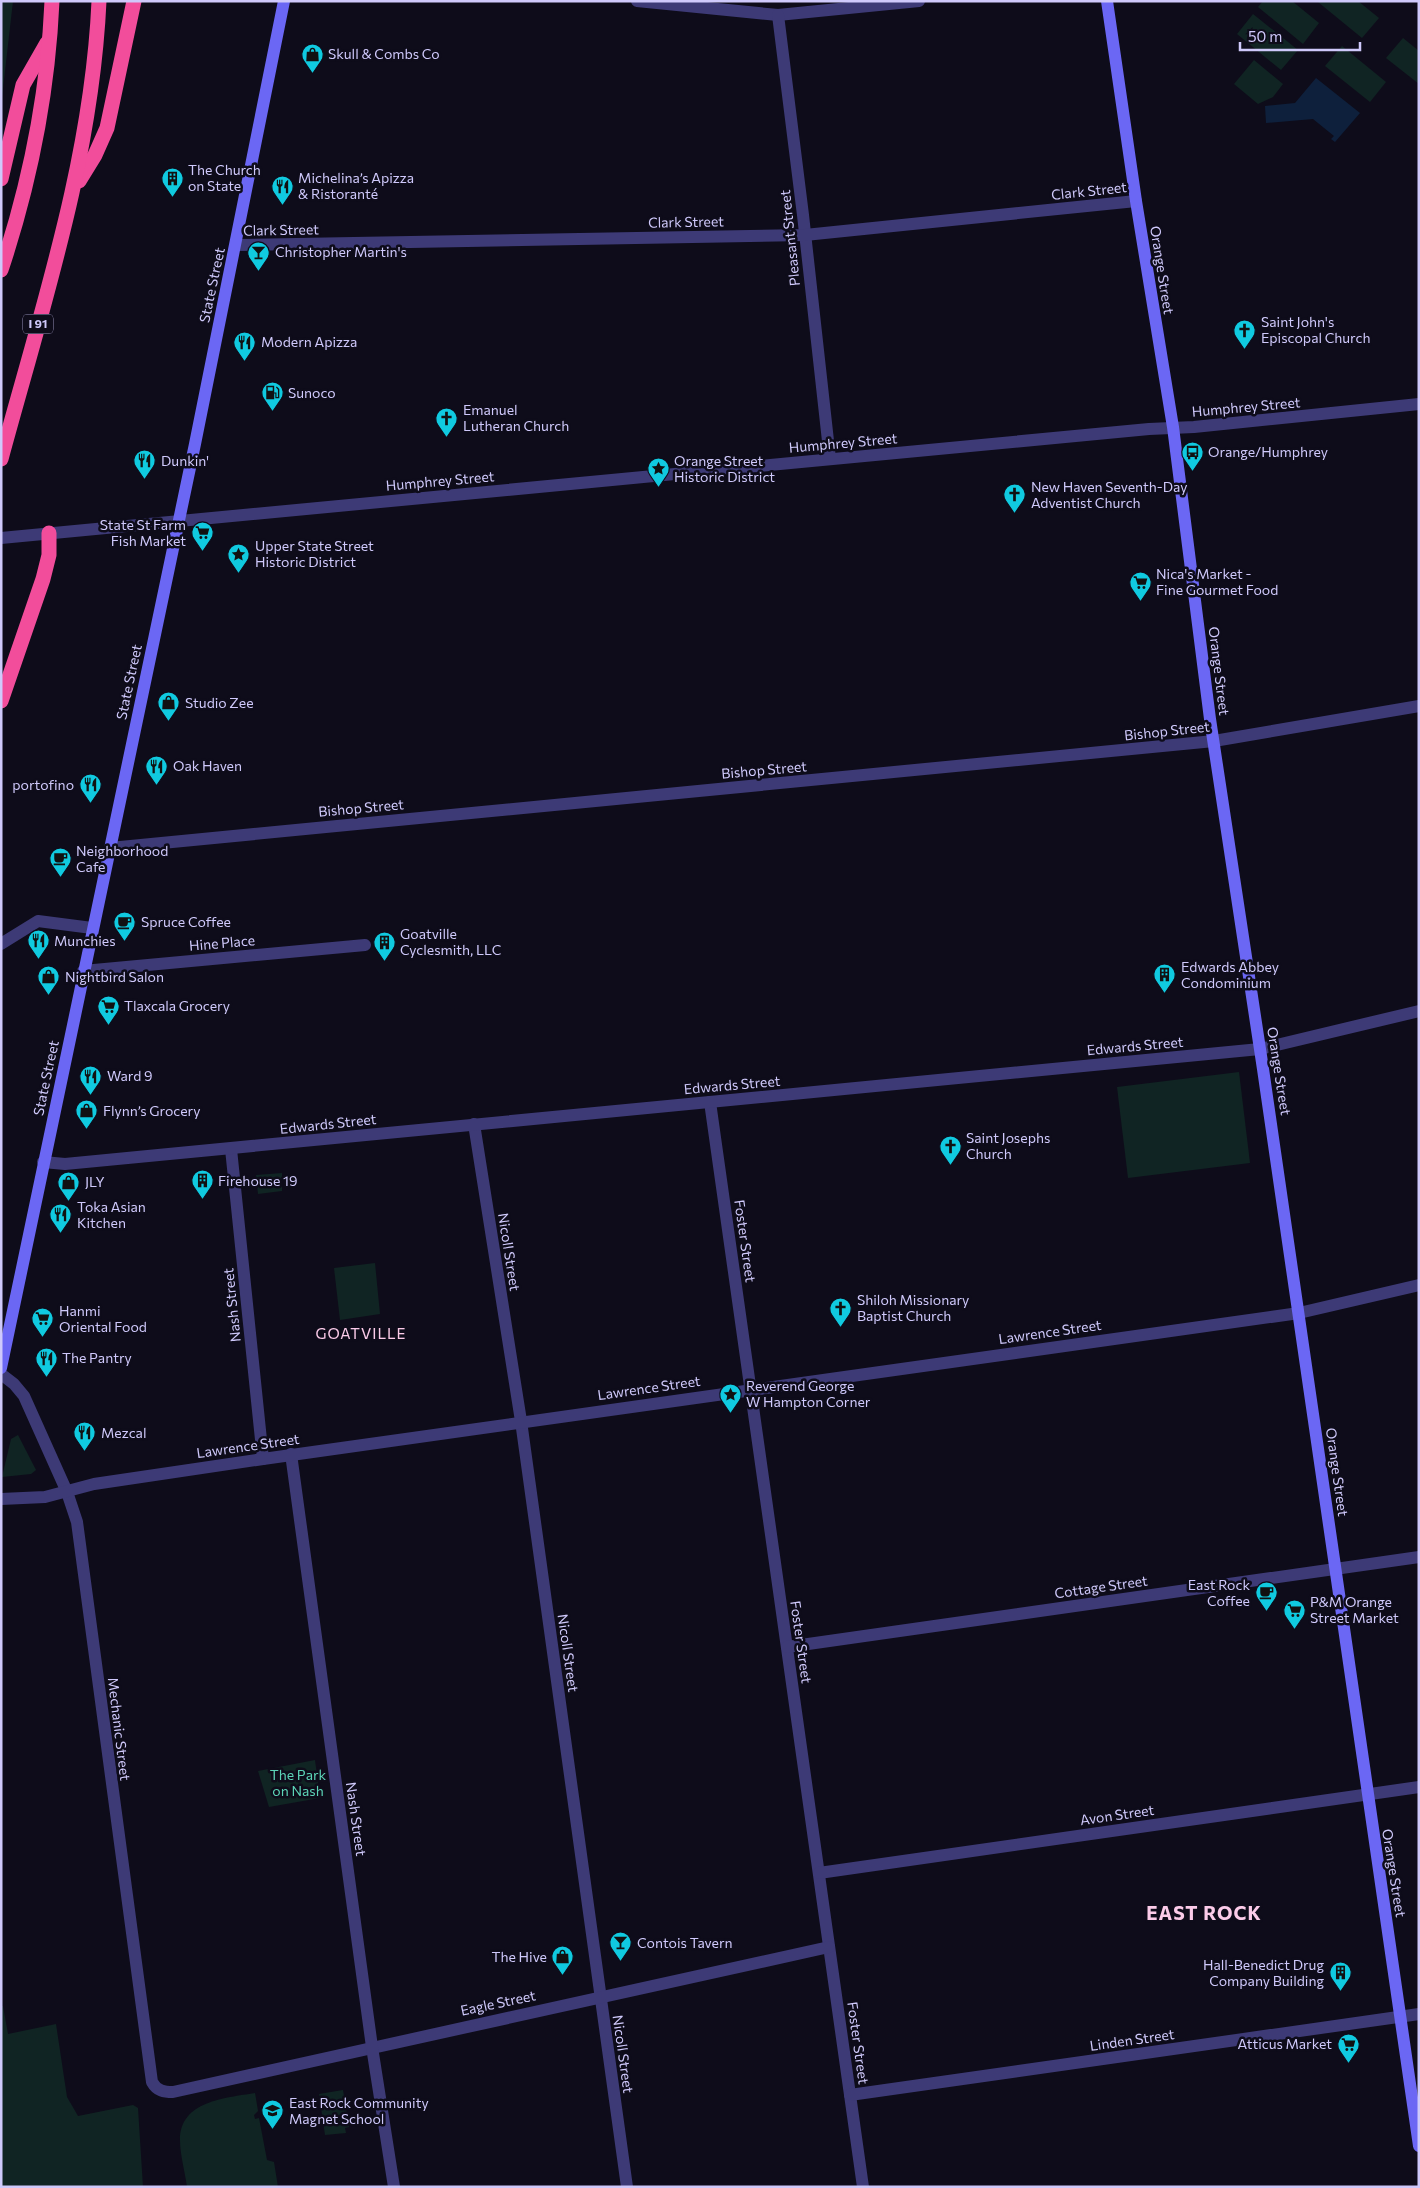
<svg xmlns="http://www.w3.org/2000/svg" width="1420" height="2188" viewBox="0 0 1420 2188" font-family="Commissioner,sans-serif">
  <rect width="100%" height="100%" fill="#0e0c1a"/>
  <g fill="#102423">
    <polygon points="1,1 13,1 1,106"/>
    <polygon points="1263,1 1292,1 1319,23 1303,44 1258,7"/>
    <polygon points="1358,1 1379,18 1362,38 1318,2"/>
    <polygon points="1253,14 1298,50 1281,70 1237,34"/>
    <polygon points="1403,38 1419,51 1419,84 1386,58"/>
    <polygon points="1342,46 1386,82 1370,102 1325,66"/>
    <polygon points="1254,60 1283,84 1273,97 1258,104 1234,84"/>
    <polygon points="1239,1072 1250,1163 1128,1178 1117,1087"/>
    <polygon points="282,1173 282,1191 258,1194 256,1175"/>
    <polygon points="375,1263 380,1314 340,1320 334,1268"/>
    <polygon points="18,1435 36,1470 31,1474 2,1477 11,1439"/>
    <polygon points="315,1760 320,1798 269,1807 258,1771"/>
    <polygon points="1,2006 3,2006 8,2034 56,2024 67,2097 78,2116 133,2105 138,2108 143,2187 1,2187"/>
    <polygon points="343,2090 349,2127 345,2128 346,2133 325,2135 319,2094"/>
    <path d="M255 2093 258 2111 254 2115 255 2119 259 2118 267 2160 274 2162 278 2187H187C185 2172 180 2155 180 2140 180 2101 225 2098 255 2093Z"/>
  </g>
  <polygon fill="#0e203c" points="1316,78 1360,113 1335,142 1331,139 1334,136 1313,119 1266,123 1265,106 1295,103"/>
  <g fill="none" stroke-linecap="round" stroke-linejoin="round">
    <g stroke="#3d3a76" stroke-width="12">
      <polyline points="637,1 778,15 919,1"/>
      <polyline points="778,15 803,215 830,459"/>
      <polyline points="236,245 805,235 1136,201"/>
      <polyline points="110,848 1214,741 1419,706"/>
      <polyline points="1,944 38,921 92,928"/>
      <polyline points="83,971 365,945"/>
      <polyline points="710,1102 863,2187"/>
      <polyline points="474,1124 521,1421 627,2187"/>
      <polyline points="231,1149 263,1459"/>
      <path d="M1 1374 14 1384 24 1396 67 1492 77 1522 152 2082C157 2091 164 2092 173 2092L829 1947"/>
      <polyline points="291,1454 372,2047 394,2187"/>
      <polyline points="1,1499 45,1497 94,1484 263,1459 1299,1313 1419,1285"/>
      <polyline points="787,1647 1419,1557"/>
      <polyline points="819,1873 1419,1787"/>
      <polyline points="850,2095 1419,2014"/>
    </g>
    <g stroke="#3d3a76" stroke-width="12">
      <polyline points="1,538 1149,429 1194,427 1419,404"/>
      <polyline points="43,1162 65,1164 1260,1049 1419,1011"/>
    </g>
    <g stroke="#6b67f4" stroke-width="12">
      <polyline points="1107,1 1136,201 1173,427 1210,719 1263,1069 1419,2146"/>
      <polyline points="1,1368 195,444 284,1"/>
    </g>
    <g stroke="#f24d9b" stroke-width="15">
      <polyline points="1,179 23,85 47,43"/>
      <polyline points="79,181 95,155 107,128 134,1"/>
      <path d="M1 270C30 183 48 92 52 1"/>
      <path d="M1 459C42 308 92 158 99 1"/>
      <polyline points="1,701 43,579 49,555 49,533"/>
    </g>
  </g>
  <defs>
    <symbol id="shop-pin" viewBox="-11 -11 22 30"><path d="M0 17L-7.5 6A9.5 9.5 0 1 1 7.5 6Z" fill="#10cae0" stroke="#0e0c1a"/><path d="M-5-2.5h2.3a2.7 3.5 0 0 1 5.4 0H5L5.5 6h-11ZM-1.5-2.5h3a1.5 2.3 0 0 0-3 0Z" fill="#111"/></symbol>
    <symbol id="building-pin" viewBox="-11 -11 22 30"><path d="M0 17L-7.5 6A9.5 9.5 0 1 1 7.5 6Z" fill="#10cae0" stroke="#0e0c1a"/><path d="M-4-6H4V6H1V3H-1V6H-4ZM-2.5-4.3h1.7v1.8h-1.7ZM.8-4.3h1.7v1.8H.8ZM-2.5-1h1.7V.8h-1.7ZM.8-1h1.7V.8H.8Z" fill="#111"/></symbol>
    <symbol id="restaurant-pin" viewBox="-11 -11 22 30"><path d="M0 17L-7.5 6A9.5 9.5 0 1 1 7.5 6Z" fill="#10cae0" stroke="#0e0c1a"/><path d="M-5-6h1v4h1v-4h1v4h1v-4h1v5L-1.5 .5V6h-2V.5L-5-1ZM5-6V6H3V1.5H1.5Q1.5-4 5-6Z" fill="#111"/></symbol>
    <symbol id="bar-pin" viewBox="-11 -11 22 30"><path d="M0 17L-7.5 6A9.5 9.5 0 1 1 7.5 6Z" fill="#10cae0" stroke="#0e0c1a"/><path d="M-6-5H6L.8 .8V4.5H3.5V6h-7V4.5H-.8V.8Z" fill="#111"/></symbol>
    <symbol id="church-pin" viewBox="-11 -11 22 30"><path d="M0 17L-7.5 6A9.5 9.5 0 1 1 7.5 6Z" fill="#10cae0" stroke="#0e0c1a"/><path d="M-1.2-6h2.4v3.5h3.3v2.4h-3.3V6h-2.4V-.1h-3.3v-2.4h3.3Z" fill="#111"/></symbol>
    <symbol id="fuel-pin" viewBox="-11 -11 22 30"><path d="M0 17L-7.5 6A9.5 9.5 0 1 1 7.5 6Z" fill="#10cae0" stroke="#0e0c1a"/><path d="M-5.5-6h7V0h2V4h1.3V-2.5L3-4.5l.8-.8L6-3V5H2.5V1h-1V6h-7ZM-4.2-4.7v3.2H.2V-4.7Z" fill="#111"/></symbol>
    <symbol id="bus-pin" viewBox="-11 -11 22 30"><path d="M0 17L-7.5 6A9.5 9.5 0 1 1 7.5 6Z" fill="#10cae0" stroke="#0e0c1a"/><path d="M-5-6H5V4H4V6H2V4H-2V6H-4V4H-5ZM-3.5-4V0h7V-4ZM-3.5 1.2v1.5H-2V1.2ZM2 1.2v1.5H3.5V1.2Z" fill="#111"/></symbol>
    <symbol id="sight-pin" viewBox="-11 -11 22 30"><path d="M0 17L-7.5 6A9.5 9.5 0 1 1 7.5 6Z" fill="#10cae0" stroke="#0e0c1a"/><path d="M0-6L1.8-2.2L6-1.7L2.9 1.2L3.7 5.4L0 3.3L-3.7 5.4L-2.9 1.2L-6-1.7L-1.8-2.2Z" fill="#111"/></symbol>
    <symbol id="supermarket-pin" viewBox="-11 -11 22 30"><path d="M0 17L-7.5 6A9.5 9.5 0 1 1 7.5 6Z" fill="#10cae0" stroke="#0e0c1a"/><path d="M-6-5.5h2.5l.6 2H6L4.5 2H-2.5L-4.4-4H-6ZM-1.5 3.2a1.3 1.3 0 1 0 .1 0ZM3 3.2a1.3 1.3 0 1 0 .1 0Z" fill="#111"/></symbol>
    <symbol id="cafe-pin" viewBox="-11 -11 22 30"><path d="M0 17L-7.5 6A9.5 9.5 0 1 1 7.5 6Z" fill="#10cae0" stroke="#0e0c1a"/><path d="M-5.5-4.5H6V0H3Q3 3.5 0 3.5H-2.5Q-5.5 3.5-5.5 0ZM3-3.2v2h1.7v-2ZM-6 4.5H4V6H-6Z" fill="#111"/></symbol>
    <symbol id="school-pin" viewBox="-11 -11 22 30"><path d="M0 17L-7.5 6A9.5 9.5 0 1 1 7.5 6Z" fill="#10cae0" stroke="#0e0c1a"/><path d="M0-5L7-2L0 1L-7-2ZM-4 1L0 2.5L4 1V4Q0 6-4 4Z" fill="#111"/></symbol>
  </defs>
  <g fill-rule="evenodd">
    <use href="#shop-pin" x="300" y="42" width="25" height="34"/>
    <use href="#building-pin" x="160" y="166" width="25" height="34"/>
    <use href="#restaurant-pin" x="270" y="174" width="25" height="34"/>
    <use href="#bar-pin" x="246" y="240" width="25" height="34"/>
    <use href="#church-pin" x="1232" y="318" width="25" height="34"/>
    <use href="#restaurant-pin" x="232" y="330" width="25" height="34"/>
    <use href="#fuel-pin" x="260" y="380" width="25" height="34"/>
    <use href="#church-pin" x="434" y="406" width="25" height="34"/>
    <use href="#bus-pin" x="1180" y="440" width="25" height="34"/>
    <use href="#restaurant-pin" x="132" y="448" width="25" height="34"/>
    <use href="#sight-pin" x="646" y="456" width="25" height="34"/>
    <use href="#church-pin" x="1002" y="482" width="25" height="34"/>
    <use href="#supermarket-pin" x="190" y="520" width="25" height="34"/>
    <use href="#sight-pin" x="226" y="542" width="25" height="34"/>
    <use href="#supermarket-pin" x="1128" y="570" width="25" height="34"/>
    <use href="#shop-pin" x="156" y="690" width="25" height="34"/>
    <use href="#restaurant-pin" x="144" y="754" width="25" height="34"/>
    <use href="#restaurant-pin" x="78" y="772" width="25" height="34"/>
    <use href="#cafe-pin" x="48" y="846" width="25" height="34"/>
    <use href="#cafe-pin" x="112" y="910" width="25" height="34"/>
    <use href="#restaurant-pin" x="26" y="928" width="25" height="34"/>
    <use href="#building-pin" x="372" y="930" width="25" height="34"/>
    <use href="#building-pin" x="1152" y="962" width="25" height="34"/>
    <use href="#shop-pin" x="36" y="964" width="25" height="34"/>
    <use href="#supermarket-pin" x="96" y="994" width="25" height="34"/>
    <use href="#restaurant-pin" x="78" y="1064" width="25" height="34"/>
    <use href="#shop-pin" x="74" y="1098" width="25" height="34"/>
    <use href="#church-pin" x="938" y="1134" width="25" height="34"/>
    <use href="#building-pin" x="190" y="1168" width="25" height="34"/>
    <use href="#shop-pin" x="56" y="1170" width="25" height="34"/>
    <use href="#restaurant-pin" x="48" y="1202" width="25" height="34"/>
    <use href="#church-pin" x="828" y="1296" width="25" height="34"/>
    <use href="#supermarket-pin" x="30" y="1306" width="25" height="34"/>
    <use href="#restaurant-pin" x="34" y="1346" width="25" height="34"/>
    <use href="#sight-pin" x="718" y="1382" width="25" height="34"/>
    <use href="#restaurant-pin" x="72" y="1420" width="25" height="34"/>
    <use href="#cafe-pin" x="1254" y="1580" width="25" height="34"/>
    <use href="#supermarket-pin" x="1282" y="1598" width="25" height="34"/>
    <use href="#bar-pin" x="608" y="1930" width="25" height="34"/>
    <use href="#shop-pin" x="550" y="1944" width="25" height="34"/>
    <use href="#building-pin" x="1328" y="1960" width="25" height="34"/>
    <use href="#supermarket-pin" x="1336" y="2032" width="25" height="34"/>
    <use href="#school-pin" x="260" y="2098" width="25" height="34"/>
  </g>
  <g text-anchor="middle" stroke-width="5" stroke-linejoin="round" paint-order="stroke">
    <rect fill="#0e0c1a" stroke="#9590b8" stroke-width="1" x="23" y="314.5" width="30" height="19" rx="4"/>
    <g font-size="12" font-weight="bold" fill="#cfc9fb">
      <text x="38" y="328">I 91</text>
    </g>
    <g font-size="14" fill="#cfc9fb" stroke="#0e0c1a" text-anchor="start">
      <text x="328" y="59">Skull &amp; Combs Co</text>
      <text x="188" y="175">The Church<tspan x="188" dy="16">on State</tspan></text>
      <text x="298" y="183">Michelina’s Apizza<tspan x="298" dy="16">&amp; Ristoranté</tspan></text>
      <text x="275" y="257">Christopher Martin's</text>
      <text x="1261" y="327">Saint John's<tspan x="1261" dy="16">Episcopal Church</tspan></text>
      <text x="261" y="347">Modern Apizza</text>
      <text x="288" y="398">Sunoco</text>
      <text x="463" y="415">Emanuel<tspan x="463" dy="16">Lutheran Church</tspan></text>
      <text x="1208" y="457">Orange/Humphrey</text>
      <text x="161" y="466">Dunkin'</text>
      <text x="674" y="466">Orange Street<tspan x="674" dy="16">Historic District</tspan></text>
      <text x="1031" y="492">New Haven Seventh-Day<tspan x="1031" dy="16">Adventist Church</tspan></text>
      <text x="186" y="530" text-anchor="end">State St Farm<tspan x="186" dy="16">Fish Market</tspan></text>
      <text x="255" y="551">Upper State Street<tspan x="255" dy="16">Historic District</tspan></text>
      <text x="1156" y="579">Nica's Market -<tspan x="1156" dy="16">Fine Gourmet Food</tspan></text>
      <text x="185" y="708">Studio Zee</text>
      <text x="173" y="771">Oak Haven</text>
      <text x="74" y="790" text-anchor="end">portofino</text>
      <text x="76" y="856">Neighborhood<tspan x="76" dy="16">Cafe</tspan></text>
      <text x="141" y="927">Spruce Coffee</text>
      <text x="400" y="939">Goatville<tspan x="400" dy="16">Cyclesmith, LLC</tspan></text>
      <text x="54" y="946">Munchies</text>
      <text x="1181" y="972">Edwards Abbey<tspan x="1181" dy="16">Condominium</tspan></text>
      <text x="65" y="982">Nightbird Salon</text>
      <text x="124" y="1011">Tlaxcala Grocery</text>
      <text x="107" y="1081">Ward 9</text>
      <text x="103" y="1116">Flynn’s Grocery</text>
      <text x="966" y="1143">Saint Josephs<tspan x="966" dy="16">Church</tspan></text>
      <text x="218" y="1186">Firehouse 19</text>
      <text x="85" y="1187">JLY</text>
      <text x="77" y="1212">Toka Asian<tspan x="77" dy="16">Kitchen</tspan></text>
      <text x="857" y="1305">Shiloh Missionary<tspan x="857" dy="16">Baptist Church</tspan></text>
      <text x="59" y="1316">Hanmi<tspan x="59" dy="16">Oriental Food</tspan></text>
      <text x="62" y="1363">The Pantry</text>
      <text x="746" y="1391">Reverend George<tspan x="746" dy="16">W Hampton Corner</tspan></text>
      <text x="101" y="1438">Mezcal</text>
      <text x="1250" y="1590" text-anchor="end">East Rock<tspan x="1250" dy="16">Coffee</tspan></text>
      <text x="1310" y="1607">P&amp;M Orange<tspan x="1310" dy="16">Street Market</tspan></text>
      <text x="637" y="1948">Contois Tavern</text>
      <text x="547" y="1962" text-anchor="end">The Hive</text>
      <text x="1324" y="1970" text-anchor="end">Hall-Benedict Drug<tspan x="1324" dy="16">Company Building</tspan></text>
      <text x="1332" y="2049" text-anchor="end">Atticus Market</text>
      <text x="289" y="2108">East Rock Community<tspan x="289" dy="16">Magnet School</tspan></text>
    </g>
    <g font-size="14" fill="#cfc9fb" stroke="#0e0c1a">
      <text transform="translate(1089 191) rotate(-6)" y="5">Clark Street</text>
      <text transform="translate(686 222) rotate(-1)" y="5">Clark Street</text>
      <text transform="translate(281 230) rotate(-1)" y="5">Clark Street</text>
      <text transform="translate(790 238) rotate(-96)" y="5">Pleasant Street</text>
      <text transform="translate(1162 270) rotate(81)" y="5">Orange Street</text>
      <text transform="translate(212 285) rotate(-78)" y="5">State Street</text>
      <text transform="translate(1246 407) rotate(-5)" y="5">Humphrey Street</text>
      <text transform="translate(843 443) rotate(-5)" y="5">Humphrey Street</text>
      <text transform="translate(440 481) rotate(-5)" y="5">Humphrey Street</text>
      <text transform="translate(1219 671) rotate(83)" y="5">Orange Street</text>
      <text transform="translate(129 682) rotate(-78)" y="5">State Street</text>
      <text transform="translate(1167 731) rotate(-6)" y="5">Bishop Street</text>
      <text transform="translate(764 770) rotate(-5)" y="5">Bishop Street</text>
      <text transform="translate(361 808) rotate(-5)" y="5">Bishop Street</text>
      <text transform="translate(222 943) rotate(-5)" y="5">Hine Place</text>
      <text transform="translate(1135 1046) rotate(-5)" y="5">Edwards Street</text>
      <text transform="translate(1279 1071) rotate(81)" y="5">Orange Street</text>
      <text transform="translate(46 1078) rotate(-78)" y="5">State Street</text>
      <text transform="translate(732 1085) rotate(-5)" y="5">Edwards Street</text>
      <text transform="translate(328 1124) rotate(-6)" y="5">Edwards Street</text>
      <text transform="translate(745 1241) rotate(82)" y="5">Foster Street</text>
      <text transform="translate(509 1252) rotate(81)" y="5">Nicoll Street</text>
      <text transform="translate(232 1305) rotate(-96)" y="5">Nash Street</text>
      <text transform="translate(1050 1332) rotate(-8)" y="5">Lawrence Street</text>
      <text transform="translate(649 1388) rotate(-8)" y="5">Lawrence Street</text>
      <text transform="translate(248 1446) rotate(-8)" y="5">Lawrence Street</text>
      <text transform="translate(1337 1472) rotate(82)" y="5">Orange Street</text>
      <text transform="translate(1101 1587) rotate(-8)" y="5">Cottage Street</text>
      <text transform="translate(801 1642) rotate(82)" y="5">Foster Street</text>
      <text transform="translate(568 1653) rotate(82)" y="5">Nicoll Street</text>
      <text transform="translate(119 1729) rotate(83)" y="5">Mechanic Street</text>
      <text transform="translate(1117 1815) rotate(-8)" y="5">Avon Street</text>
      <text transform="translate(356 1819) rotate(82)" y="5">Nash Street</text>
      <text transform="translate(1394 1873) rotate(81)" y="5">Orange Street</text>
      <text transform="translate(498 2003) rotate(-12)" y="5">Eagle Street</text>
      <text transform="translate(1132 2040) rotate(-8)" y="5">Linden Street</text>
      <text transform="translate(858 2043) rotate(82)" y="5">Foster Street</text>
      <text transform="translate(623 2054) rotate(82)" y="5">Nicoll Street</text>
    </g>
    <g font-size="14" fill="#5cd4b7" stroke="#0e0c1a">
      <text x="298" y="1780">The Park<tspan x="298" dy="16">on Nash</tspan></text>
    </g>
    <g font-size="15" letter-spacing="1" fill="#fbcbe9" stroke="#0e0c1a">
      <text x="361" y="1339">GOATVILLE</text>
    </g>
    <g font-size="19" font-weight="bold" letter-spacing="1" fill="#fbcbe9" stroke="#0e0c1a">
      <text x="1204" y="1920">EAST ROCK</text>
    </g>
  </g>
  <rect width="1420" height="2188" fill="none" stroke="#cfc9fb" stroke-width="5"/>
  <path d="M1240 42v8h120v-8" fill="none" stroke="#cfc9fb" stroke-width="2.5"/>
  <text x="1248" y="42" font-size="15" fill="#cfc9fb" stroke="#0e0c1a" stroke-width="4" paint-order="stroke">50 m</text>
</svg>
